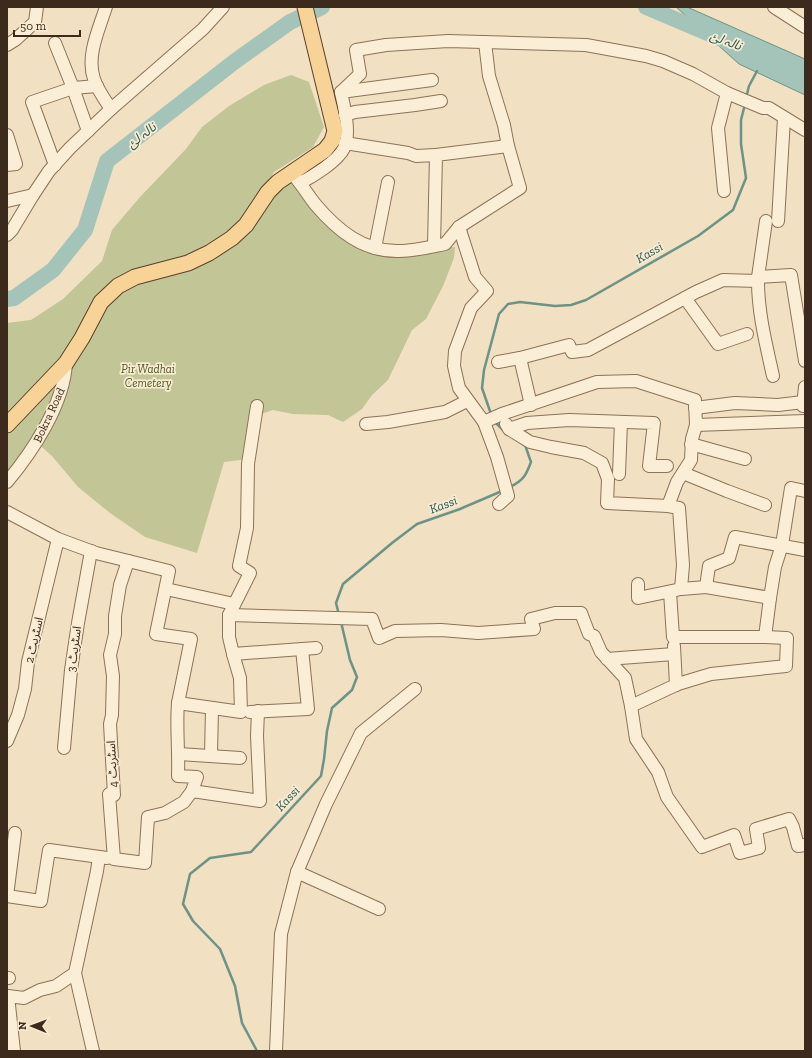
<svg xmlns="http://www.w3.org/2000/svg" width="812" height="1058" viewBox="0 0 812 1058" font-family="'Zilla Slab','Noto Sans Arabic',serif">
  <rect width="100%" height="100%" fill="#f1e0c2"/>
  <polygon fill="#c2c595" points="291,75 309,82 324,127 313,147 274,172 230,246 281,188 290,180 318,215 351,245 372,253 455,247 454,258 443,286 426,319 412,330 388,380 372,395 362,409 343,422 328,415 293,414 273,410 258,415 249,459 224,462 197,553 145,537 110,513 78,487 52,456 35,441 7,474 7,323 31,320 63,299 102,261 112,230 140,197 186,149 202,127 229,106 264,85"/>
  <polygon fill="#a5c4b9" stroke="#6b9386" points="676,7 687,7 805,59 805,95 739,64"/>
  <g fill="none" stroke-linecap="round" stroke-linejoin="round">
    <g stroke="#6b9386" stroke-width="2.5">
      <polyline points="746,98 749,86 757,71"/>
      <polyline points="491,414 482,388 484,370 499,314 508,304 520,302 555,306 571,305 586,300 698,236 733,210 746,178 741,144 741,120 745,104"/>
      <polyline points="494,421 503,430"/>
      <path d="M510 487C524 480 526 475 531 462L525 445"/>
      <polyline points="339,615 336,603 343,584 392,543 417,524 460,509 502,491"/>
      <polyline points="257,1051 242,1023 235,986 220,949 193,921 183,904 190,874 210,858 251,852 321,776 324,759 327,731 332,708 352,690 357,677 350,660 341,622"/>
    </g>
    <g stroke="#a5c4b9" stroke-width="16">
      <polyline points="646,7 724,40"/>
      <polyline points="7,299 14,298 53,270 85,230 107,161 234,62 290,22 322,7"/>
    </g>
    <defs>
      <g id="minor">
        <path d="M106 7C99 29 86 56 94 79 97 89 105 100 111 109"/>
        <polyline points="774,7 805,27"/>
        <polyline points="55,43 73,88 88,131"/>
        <polyline points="7,45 15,40 35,22 37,7"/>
        <polyline points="341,92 432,80"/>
        <polyline points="345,115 355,112 415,105 441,101"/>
        <polyline points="7,135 16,164 7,165"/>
        <polyline points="345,143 408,153 416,156 436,155"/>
        <polyline points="55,165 32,102 73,88 97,86"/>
        <path d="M295 177C302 185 308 195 315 204 337 230 363 252 399 251 414 251 430 247 445 244L459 227 520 188 508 146 504 125 489 76 485 42"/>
        <path d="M300 183C312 177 338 161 344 148 351 133 344 107 341 92L360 74 356 50 386 45 448 41 586 45 646 56 663 61 693 74 727 93 763 108H769L805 130"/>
        <polyline points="724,191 718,128 727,93"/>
        <polyline points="7,201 33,195"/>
        <polyline points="778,221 784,118"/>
        <polyline points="459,227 475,277 487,291 471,308 455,351 454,366 459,388 484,422 502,414 597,382 636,381 695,400 696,425 805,421"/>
        <polyline points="7,235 12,230 33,195 49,171 70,148 111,109 203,29 223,7"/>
        <polyline points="434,246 436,155 508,146"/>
        <polyline points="375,248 388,182"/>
        <polyline points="758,277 766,221"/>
        <path d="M758 281C758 313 766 344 773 376"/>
        <polyline points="685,298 718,344 747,334"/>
        <polyline points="520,358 569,345 572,352 588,350 696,292 723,280 758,281 758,277 791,275 805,361"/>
        <polyline points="498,362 520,358 531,405"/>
        <polyline points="805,387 803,406 805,406"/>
        <polyline points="695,408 735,403 778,405 803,402"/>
        <polyline points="484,422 497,457 508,496 499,504"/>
        <polyline points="366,424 388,422 445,412 467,401"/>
        <polyline points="506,424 509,429 527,423 569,420 654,423 649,466 667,466"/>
        <polyline points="509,429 530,442 551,447 584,453 602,463 608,479 607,503 668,506 677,482 691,460 692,439 696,425"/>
        <polyline points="691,444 745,459"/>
        <polyline points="683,473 727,491 765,505"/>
        <polyline points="619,474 621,422"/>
        <path d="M7 482C33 451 64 404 66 363"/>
        <polyline points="7,512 58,539 96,553 169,571 156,634 191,639 178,703 241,712 240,678 233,654 229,637 229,615 372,619 379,638 395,631 441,630 478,633 534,629 531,619 555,613 581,613 589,634 594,636 601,652 625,678 631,706"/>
        <polyline points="128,561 120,585 115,616 115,634 110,655 113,676 112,715 110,724 114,795 109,794 114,859 145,863 148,817 165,813 184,802 192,791"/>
        <polyline points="638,584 638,598 681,589 683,565 679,508 668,506"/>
        <polyline points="166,589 234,604"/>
        <polyline points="681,589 706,587 709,566 729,558 735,537 805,550"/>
        <polyline points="670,592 673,637 765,637 770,598 706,587"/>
        <polyline points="770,598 775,567 782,545 791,488 805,491"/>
        <polyline points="229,615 250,573 239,566 247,528 248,464 257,406"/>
        <polyline points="765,637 787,638 786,666 711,674 678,684 631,706 636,739 658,772 667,797 702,847 734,835 740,853 759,848 756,829 789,819 793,827 798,846 805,845"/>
        <polyline points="674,646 676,685"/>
        <polyline points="233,654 316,648"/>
        <polyline points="607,659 674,654"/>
        <path d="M178 703C176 727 179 751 178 776L197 777 192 791 260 801 257 736 258 711"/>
        <polyline points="250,712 308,709 302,649"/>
        <polyline points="7,741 18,715 25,689 28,662 58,539"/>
        <polyline points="64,748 71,670 78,623 91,551"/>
        <polyline points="179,754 240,758"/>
        <polyline points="211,756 212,708"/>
        <polyline points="15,833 7,896 41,901 49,850 107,858"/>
        <polyline points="297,872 379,909"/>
        <polyline points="75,973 93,1051"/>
        <polyline points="7,978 9,978"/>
        <polyline points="14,1051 8,996 24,998 40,990 56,986 75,973 97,871 99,857"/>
        <polyline points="276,1051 281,934 297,872 326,804 361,733 415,689"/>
      </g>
      <polyline id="major" points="7,425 66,363 82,338 101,302 118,286 135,277 188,263 209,253 232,238 246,225 268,192 278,182 325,150 332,141 335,131 305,7"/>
    </defs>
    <use href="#minor" stroke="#8d7158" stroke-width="14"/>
    <use href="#major" stroke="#5a3f2c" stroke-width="17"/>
    <use href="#minor" stroke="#fbeed6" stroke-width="12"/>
    <use href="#major" stroke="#f7d397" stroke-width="15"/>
  </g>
  <g text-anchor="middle" stroke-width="3.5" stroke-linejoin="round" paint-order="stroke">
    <g font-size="12" font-style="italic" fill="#4f5a22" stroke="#f8ebd2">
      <text x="148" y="373">Pir Wadhai<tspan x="148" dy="14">Cemetery</tspan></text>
    </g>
    <g font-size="12" fill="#3c2a1d" stroke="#f8ebd2">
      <text transform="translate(49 415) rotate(-65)" y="4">Bokra Road</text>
      <text transform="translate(34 640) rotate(-77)" y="4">اسٹریٹ 2</text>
      <text transform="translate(74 649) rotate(-82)" y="4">اسٹریٹ 3</text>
      <text transform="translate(112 764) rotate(-93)" y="4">اسٹریٹ 4</text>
    </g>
    <g font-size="13" font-style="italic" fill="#2b5c56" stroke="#f8ebd2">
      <text transform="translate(726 40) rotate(20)" y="5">نالہ لئ</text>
      <text transform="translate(141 135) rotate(-38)" y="5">نالہ لئ</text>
      <text transform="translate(649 252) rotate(-30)" y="5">Kassi</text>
      <text transform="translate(443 504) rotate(-21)" y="5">Kassi</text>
      <text transform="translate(287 798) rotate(-47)" y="5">Kassi</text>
    </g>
  </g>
  <rect width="812" height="1058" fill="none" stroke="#3c2a1d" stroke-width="16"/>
  <g transform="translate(32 1026) rotate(271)" stroke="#f8ebd2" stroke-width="3" paint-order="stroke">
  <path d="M0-3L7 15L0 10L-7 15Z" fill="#3c2a1d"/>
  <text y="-6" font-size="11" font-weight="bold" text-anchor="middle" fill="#3c2a1d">N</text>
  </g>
  <path d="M14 30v6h66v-6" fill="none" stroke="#3c2a1d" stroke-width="2"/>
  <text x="20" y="30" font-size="12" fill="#3c2a1d" stroke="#f8ebd2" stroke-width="3" paint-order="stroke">50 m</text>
</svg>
